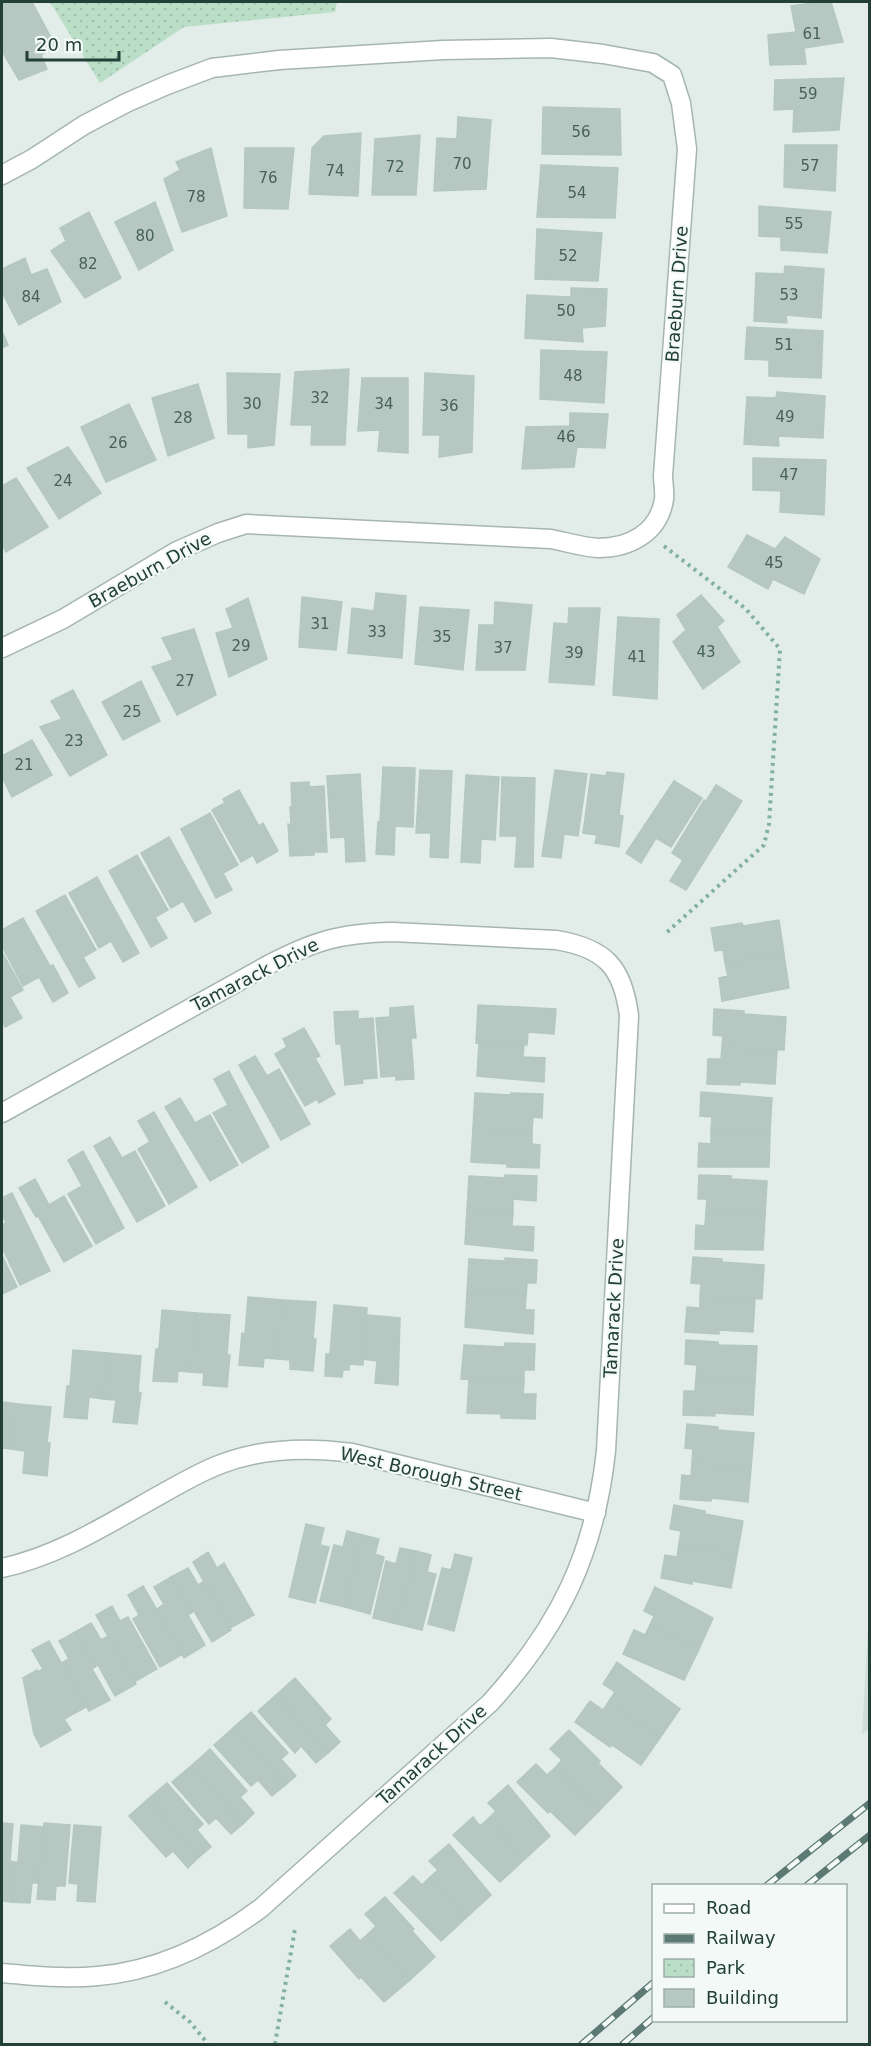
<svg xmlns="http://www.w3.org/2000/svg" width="871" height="2046" viewBox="0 0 871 2046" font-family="'DejaVu Sans',sans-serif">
  <defs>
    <pattern id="park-dots" width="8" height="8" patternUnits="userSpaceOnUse" patternTransform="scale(1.5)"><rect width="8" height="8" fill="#bbdfc6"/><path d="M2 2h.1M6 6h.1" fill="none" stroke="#a0c0ab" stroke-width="1.8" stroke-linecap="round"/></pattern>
  </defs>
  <rect width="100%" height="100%" fill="#e2ede9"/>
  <polygon fill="#d0ddd8" points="869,1609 869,1729 862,1734"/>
  <polygon fill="url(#park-dots)" points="50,2 337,2 335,12 184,27 100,83"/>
  <g fill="#b7c8c2" stroke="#b4c7c0" stroke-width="1.5">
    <polygon points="2,2 32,2 56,47 41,55 47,69 19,80 2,51"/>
    <polygon points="821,2 831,2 843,42 804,48 806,64 770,65 768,35 796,32 791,6"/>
    <polygon points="844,78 839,130 793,132 794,109 774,110 775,80"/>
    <polygon points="543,107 620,109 621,155 542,154"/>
    <polygon points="458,117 491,120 486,189 434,191 437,138 457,139"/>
    <polygon points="361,133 358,196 309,194 312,148 324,136"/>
    <polygon points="420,135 416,195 372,195 375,139"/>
    <polygon points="785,145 837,145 835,191 784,187"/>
    <polygon points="211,148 227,216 182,232 164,179 180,170 176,162"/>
    <polygon points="245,148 294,148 288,209 244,208"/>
    <polygon points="541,165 618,168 615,218 537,217"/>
    <polygon points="155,202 173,250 139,270 115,222"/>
    <polygon points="759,206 831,212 827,253 781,250 781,237 759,236"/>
    <polygon points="89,212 121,278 85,298 51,251 66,241 60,228"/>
    <polygon points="537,229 602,233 598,281 535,279"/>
    <polygon points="25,258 31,275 47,269 61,302 19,325 2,292 2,269"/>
    <polygon points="785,266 824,269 821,318 786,315 787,323 754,321 756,273 784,274"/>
    <polygon points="571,288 607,289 605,326 582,328 583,342 525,338 527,295 571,297"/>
    <polygon points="747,327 823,331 821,378 769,376 769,360 745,359"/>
    <polygon points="2,331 8,345 2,348"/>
    <polygon points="541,350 607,352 604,403 540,399"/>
    <polygon points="349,369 345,445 311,445 312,425 291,425 295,372"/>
    <polygon points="227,373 280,374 274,445 248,448 248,434 228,434"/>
    <polygon points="425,373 474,376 472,452 439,457 440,435 423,435"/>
    <polygon points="362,378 408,378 408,453 378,451 380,430 358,431"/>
    <polygon points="198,384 214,438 168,456 152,398"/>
    <polygon points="777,392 825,396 823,438 778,436 779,446 744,444 747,397 776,398"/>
    <polygon points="129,404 156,460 106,482 81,427"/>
    <polygon points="570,413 608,414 605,448 577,447 574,467 522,469 526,427 570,426"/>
    <polygon points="68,447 101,493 59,519 27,468"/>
    <polygon points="753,458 826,460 824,515 780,512 781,491 753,490"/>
    <polygon points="16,478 48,527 6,552 2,544 2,486"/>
    <polygon points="747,535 775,549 785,537 820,559 804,594 773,579 768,589 728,567"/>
    <polygon points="376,593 406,596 402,658 348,653 352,608 374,611"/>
    <polygon points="701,595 724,621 717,627 740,662 703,689 673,642 686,630 677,615"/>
    <polygon points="302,597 342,602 336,650 299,647"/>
    <polygon points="248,598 267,659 229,677 216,633 233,628 226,609"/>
    <polygon points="495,602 532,605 525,670 476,670 479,625 494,625"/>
    <polygon points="420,607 469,610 463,670 415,664"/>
    <polygon points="569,608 600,608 594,685 549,682 554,623 568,624"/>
    <polygon points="618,617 659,619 657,699 613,695"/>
    <polygon points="194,629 216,695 177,715 152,667 173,660 162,638"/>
    <polygon points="141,681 160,721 123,740 102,702"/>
    <polygon points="73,690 107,755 70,776 40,727 62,719 51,701"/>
    <polygon points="32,740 52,775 12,797 2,777 2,756"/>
    <polygon points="383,767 415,768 413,827 395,826 394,855 376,854 378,822 380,822"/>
    <polygon points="420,770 452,771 448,858 430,857 431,833 416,833"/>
    <polygon points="555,770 587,774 578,836 564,834 561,858 542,856"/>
    <polygon points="607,772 624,774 619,815 623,816 619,847 595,843 597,835 583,833 591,774 606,776"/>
    <polygon points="360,774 365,861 346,862 345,837 331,838 327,776"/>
    <polygon points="466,775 499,777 495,840 481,839 480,863 461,862"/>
    <polygon points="502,777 535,778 533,867 515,867 517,836 500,836"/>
    <polygon points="674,781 702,798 671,847 656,838 641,863 626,853"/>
    <polygon points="309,782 309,787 324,786 327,852 314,852 314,855 290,856 288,824 291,825 290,807 292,807 291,783"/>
    <polygon points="716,785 742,801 686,890 670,881 683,860 672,853 704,800 706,801"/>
    <polygon points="239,790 259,826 263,823 278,851 257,863 253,855 241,862 212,810 225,803 223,799"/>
    <polygon points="210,813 238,865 223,873 232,890 216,898 181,829"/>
    <polygon points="169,837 211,913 195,922 183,901 171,908 141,853"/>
    <polygon points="137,855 168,910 155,917 167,938 151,947 109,871"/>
    <polygon points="97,877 139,953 123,962 111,941 99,948 69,893"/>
    <polygon points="65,895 96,950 83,957 95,978 79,987 36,911"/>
    <polygon points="23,918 50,966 53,965 68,993 53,1002 39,977 23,986 2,946 2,930"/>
    <polygon points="779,920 784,954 725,963 723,950 715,951 711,928 742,923 743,926"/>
    <polygon points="2,952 23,990 10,997 22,1018 5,1027 2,1020"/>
    <polygon points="784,954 789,988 722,1001 719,978 728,976 725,963"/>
    <polygon points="478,1005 556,1009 554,1034 528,1032 527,1045 476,1043"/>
    <polygon points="413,1006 416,1038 411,1038 414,1079 396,1080 396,1076 381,1077 376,1018 390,1017 390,1008"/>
    <polygon points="714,1009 744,1011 744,1014 786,1017 784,1050 722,1047 723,1036 713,1035"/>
    <polygon points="358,1011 358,1019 373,1018 377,1078 362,1079 363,1083 345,1085 341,1044 336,1044 334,1012"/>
    <polygon points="304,1028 320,1056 315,1058 335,1094 319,1103 317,1099 305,1106 275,1054 287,1047 283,1039"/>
    <polygon points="479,1043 524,1045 523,1057 545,1058 544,1082 477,1076"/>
    <polygon points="722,1047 777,1050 775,1084 740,1082 740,1085 707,1084 708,1059 721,1059"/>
    <polygon points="255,1056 267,1076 279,1069 310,1124 281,1140 239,1065"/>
    <polygon points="229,1071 269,1147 242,1163 213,1113 228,1105 214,1079"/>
    <polygon points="701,1092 772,1098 770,1133 711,1130 712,1117 700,1116"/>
    <polygon points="475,1093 511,1095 511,1093 543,1094 542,1118 533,1117 532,1131 473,1128"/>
    <polygon points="180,1098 195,1123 210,1115 238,1165 210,1181 165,1107"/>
    <polygon points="154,1112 197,1187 169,1204 138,1149 150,1142 138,1121"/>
    <polygon points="473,1128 532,1131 532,1144 540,1145 539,1168 507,1167 507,1164 471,1162"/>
    <polygon points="711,1130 770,1133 769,1167 698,1167 699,1143 711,1144"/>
    <polygon points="110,1137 122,1158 135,1151 165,1206 137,1222 94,1146"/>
    <polygon points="83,1151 124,1228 96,1244 68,1194 82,1186 68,1160"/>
    <polygon points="505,1175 537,1176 536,1201 513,1199 513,1213 467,1210 469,1176 505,1178"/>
    <polygon points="699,1175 731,1176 731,1179 767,1181 765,1216 706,1212 707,1199 698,1199"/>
    <polygon points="35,1179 49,1205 64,1196 92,1246 64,1262 38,1216 36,1217 19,1188"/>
    <polygon points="12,1193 50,1271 20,1285 2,1247 2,1225 6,1223 2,1214 2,1198"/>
    <polygon points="467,1210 513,1213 512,1226 534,1227 533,1251 465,1244"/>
    <polygon points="706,1212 765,1216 763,1250 695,1249 696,1225 705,1226"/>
    <polygon points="2,1255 17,1287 2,1294"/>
    <polygon points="693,1257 722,1259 722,1262 764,1265 762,1299 700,1296 701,1284 691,1283"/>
    <polygon points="505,1258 537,1260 536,1283 527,1283 526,1296 467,1293 469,1259 505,1261"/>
    <polygon points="467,1293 526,1296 525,1310 534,1310 533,1334 465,1327"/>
    <polygon points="700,1296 755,1298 753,1332 719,1330 719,1334 685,1332 687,1307 700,1308"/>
    <polygon points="248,1297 282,1300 278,1359 264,1358 263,1367 239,1365 242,1333 245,1334"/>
    <polygon points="282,1300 316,1302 313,1339 316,1339 313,1371 290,1369 290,1360 278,1359"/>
    <polygon points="334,1305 367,1308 363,1365 349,1364 349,1370 343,1370 342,1377 325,1376 326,1354 330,1354"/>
    <polygon points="162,1310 196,1313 191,1372 178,1371 177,1382 153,1381 156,1349 159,1349"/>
    <polygon points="196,1313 230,1315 227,1355 230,1355 227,1387 203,1385 204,1373 191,1372"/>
    <polygon points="367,1315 400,1318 398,1385 375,1383 377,1361 363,1359"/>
    <polygon points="686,1340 718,1342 718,1345 757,1346 755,1381 696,1378 697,1365 685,1364"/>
    <polygon points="505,1343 535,1344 534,1370 524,1370 524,1382 461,1379 464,1345 505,1347"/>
    <polygon points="73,1350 107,1353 103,1399 89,1397 87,1419 64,1417 67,1386 70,1386"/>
    <polygon points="107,1353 141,1356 138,1392 141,1393 137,1424 113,1422 116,1400 103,1399"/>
    <polygon points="696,1378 755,1381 753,1415 714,1413 715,1416 683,1415 684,1391 695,1391"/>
    <polygon points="469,1379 524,1382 523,1394 536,1394 535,1419 501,1418 501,1414 467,1413"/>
    <polygon points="2,1402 17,1404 12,1449 2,1448"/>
    <polygon points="17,1404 51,1407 47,1443 50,1443 47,1476 23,1473 25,1451 12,1449"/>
    <polygon points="687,1424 718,1427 718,1430 754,1433 751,1468 692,1463 693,1449 685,1448"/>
    <polygon points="692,1463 751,1468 748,1502 712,1498 711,1501 680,1499 682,1475 691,1476"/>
    <polygon points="674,1505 705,1511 705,1514 743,1521 737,1555 679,1544 681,1531 670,1529"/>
    <polygon points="306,1524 324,1528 320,1545 329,1547 315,1603 289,1597"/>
    <polygon points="347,1531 363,1535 345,1607 320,1601 334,1545 343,1547"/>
    <polygon points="363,1535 379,1539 375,1554 384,1557 370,1614 345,1607"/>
    <polygon points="679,1544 737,1555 731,1588 692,1581 692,1584 661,1578 665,1555 677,1557"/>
    <polygon points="400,1548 416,1551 397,1624 373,1618 386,1561 396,1564"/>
    <polygon points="416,1551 431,1555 427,1572 436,1574 422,1630 397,1624"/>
    <polygon points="208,1552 217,1568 224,1563 254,1615 230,1628 193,1562"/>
    <polygon points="455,1554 472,1558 454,1631 428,1624 442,1568 451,1570"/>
    <polygon points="188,1568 198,1585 204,1581 231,1630 212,1642 194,1611 191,1613 171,1577"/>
    <polygon points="171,1577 191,1613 188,1615 205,1645 184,1658 157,1609 164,1604 154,1587"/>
    <polygon points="143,1586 183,1654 160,1667 133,1619 139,1615 128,1595"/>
    <polygon points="655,1587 713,1618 699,1649 650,1625 654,1616 644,1611"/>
    <polygon points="112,1606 120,1621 128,1617 157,1669 134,1682 96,1615"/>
    <polygon points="91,1623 101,1640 108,1636 136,1684 115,1696 98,1665 95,1667 75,1632"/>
    <polygon points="650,1625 699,1649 684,1680 623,1654 634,1630 645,1635"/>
    <polygon points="75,1632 95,1667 92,1669 110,1700 89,1711 61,1663 69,1659 59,1641"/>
    <polygon points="49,1641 86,1707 64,1719 71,1730 41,1747 34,1734 23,1678 37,1670 38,1672 43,1669 32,1650"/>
    <polygon points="617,1662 680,1709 660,1738 609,1701 615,1692 603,1684"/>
    <polygon points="295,1678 331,1719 325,1725 340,1742 328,1753 276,1695"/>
    <polygon points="276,1695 328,1753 316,1763 301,1746 295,1753 258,1711"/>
    <polygon points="590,1701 603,1710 609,1701 660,1738 641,1765 612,1745 610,1747 575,1722"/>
    <polygon points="251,1712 288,1753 281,1759 296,1776 284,1786 233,1728"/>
    <polygon points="233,1728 284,1786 272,1796 258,1780 251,1786 214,1745"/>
    <polygon points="569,1730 600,1761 598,1763 622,1787 599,1811 555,1768 562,1760 550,1749"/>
    <polygon points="210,1749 247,1791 240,1797 254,1813 243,1824 191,1766"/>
    <polygon points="536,1764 547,1775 555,1768 599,1811 575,1835 550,1811 548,1813 517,1782"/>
    <polygon points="191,1766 243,1824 231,1834 216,1818 209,1824 172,1782"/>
    <polygon points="167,1783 203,1824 197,1830 211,1847 199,1857 148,1799"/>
    <polygon points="508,1785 550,1836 525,1859 488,1819 496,1811 488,1803"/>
    <polygon points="148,1799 199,1857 188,1868 173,1851 166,1857 129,1816"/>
    <polygon points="473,1817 480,1826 488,1819 525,1859 500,1882 453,1835"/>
    <polygon points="2,1823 13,1824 10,1861 14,1862 11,1902 2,1901"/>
    <polygon points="44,1823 70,1825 65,1886 56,1886 55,1900 37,1899"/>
    <polygon points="21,1825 43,1827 38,1883 32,1883 30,1903 11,1902 14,1862 18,1862"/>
    <polygon points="74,1825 101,1827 95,1902 77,1901 78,1884 69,1883"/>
    <polygon points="449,1844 491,1895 466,1918 430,1877 438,1870 429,1861"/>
    <polygon points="413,1876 422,1885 430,1877 466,1918 441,1941 394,1893"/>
    <polygon points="385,1897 414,1929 412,1931 435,1957 410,1980 368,1934 376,1926 365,1914"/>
    <polygon points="350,1929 360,1941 368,1934 410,1980 384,2002 361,1977 359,1979 330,1946"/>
  </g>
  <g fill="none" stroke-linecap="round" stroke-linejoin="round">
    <defs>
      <g id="minor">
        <path d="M2 175 32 159 84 125 126 103 167 85 212 68 279 60 443 50 551 48 603 54 653 63 672 75 681 103 687 149 663 476C663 483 665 492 664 499 659 533 629 548 598 548 583 547 566 542 551 539L246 524 218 533 177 551 63 619 2 648"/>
        <path d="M2 1113 268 965C314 941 340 933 393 932L556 940C605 948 623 967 629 1016L606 1451C595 1553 560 1626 490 1703L261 1908C213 1944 158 1971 98 1976 66 1979 34 1976 2 1973"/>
        <path d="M2 1568C62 1555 114 1520 167 1491 185 1481 202 1471 221 1464 263 1448 307 1447 352 1453L596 1513"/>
      </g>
    </defs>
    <use href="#minor" stroke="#a5b5b0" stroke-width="21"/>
    <g stroke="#82b1a4" stroke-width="4" stroke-dasharray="3 4.5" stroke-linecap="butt">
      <polyline points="664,546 746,609 780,649 769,824 764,845 666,933"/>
      <polyline points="165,2002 190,2022 208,2044"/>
      <polyline points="275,2044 295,1929"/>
    </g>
    <use href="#minor" stroke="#fff" stroke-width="18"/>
    <defs>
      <g id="rail">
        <polyline points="766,1886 870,1803"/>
        <polyline points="806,1886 870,1835"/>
        <polyline points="582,2044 654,1982"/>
        <polyline points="623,2044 654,2017"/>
      </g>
    </defs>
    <use href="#rail" stroke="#5c7a73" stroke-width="7"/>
    <use href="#rail" stroke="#f3f9f6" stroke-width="4.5" stroke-dasharray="14" stroke-linecap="butt"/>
  </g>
  <g text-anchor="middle" stroke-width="4.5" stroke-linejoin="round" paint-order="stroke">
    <g font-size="15" fill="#47615a">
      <text x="812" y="39">61</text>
      <text x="808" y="99">59</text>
      <text x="581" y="137">56</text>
      <text x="462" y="169">70</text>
      <text x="810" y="171">57</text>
      <text x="395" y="172">72</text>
      <text x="335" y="176">74</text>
      <text x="268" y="183">76</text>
      <text x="577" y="198">54</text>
      <text x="196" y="202">78</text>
      <text x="794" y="229">55</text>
      <text x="145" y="241">80</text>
      <text x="568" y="261">52</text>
      <text x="88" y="269">82</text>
      <text x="789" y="300">53</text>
      <text x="31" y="302">84</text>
      <text x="566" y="316">50</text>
      <text x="784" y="350">51</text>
      <text x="573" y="381">48</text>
      <text x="320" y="403">32</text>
      <text x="252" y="409">30</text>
      <text x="384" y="409">34</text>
      <text x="449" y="411">36</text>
      <text x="785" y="422">49</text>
      <text x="183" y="423">28</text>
      <text x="566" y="442">46</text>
      <text x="118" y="448">26</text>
      <text x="789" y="480">47</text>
      <text x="63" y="486">24</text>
      <text x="774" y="568">45</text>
      <text x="320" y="629">31</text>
      <text x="377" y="637">33</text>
      <text x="442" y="642">35</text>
      <text x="241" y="651">29</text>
      <text x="503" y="653">37</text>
      <text x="706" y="657">43</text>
      <text x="574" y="658">39</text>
      <text x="637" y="662">41</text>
      <text x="185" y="686">27</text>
      <text x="132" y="717">25</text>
      <text x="74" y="746">23</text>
      <text x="24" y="770">21</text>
    </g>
    <g font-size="18" fill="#223f38" stroke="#f3f9f6">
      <text transform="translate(677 294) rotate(-86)" y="6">Braeburn Drive</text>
      <text transform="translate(150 570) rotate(-29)" y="6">Braeburn Drive</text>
      <text transform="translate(255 975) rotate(-27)" y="6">Tamarack Drive</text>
      <text transform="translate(614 1308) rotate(-87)" y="6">Tamarack Drive</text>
      <text transform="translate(431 1474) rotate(13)" y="6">West Borough Street</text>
      <text transform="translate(432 1755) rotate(-42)" y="6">Tamarack Drive</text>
    </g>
  </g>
  <rect width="871" height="2046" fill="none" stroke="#223f38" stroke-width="6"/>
  <rect x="652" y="1884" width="195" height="138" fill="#f3f9f6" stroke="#9fafaa" stroke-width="1.5"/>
  <rect x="664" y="1904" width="30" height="9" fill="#ffffff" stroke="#9fafaa" stroke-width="1.5"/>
  <text x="706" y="1914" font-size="18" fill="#223f38">Road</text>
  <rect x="664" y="1934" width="30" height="9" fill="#5c7a73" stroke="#9fafaa" stroke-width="1.5"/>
  <text x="706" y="1944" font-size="18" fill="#223f38">Railway</text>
  <rect x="664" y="1959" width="30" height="18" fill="url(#park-dots)" stroke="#9fafaa" stroke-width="1.5"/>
  <text x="706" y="1974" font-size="18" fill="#223f38">Park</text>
  <rect x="664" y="1989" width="30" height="18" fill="#b7c8c2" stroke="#9fafaa" stroke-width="1.5"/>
  <text x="706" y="2004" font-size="18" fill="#223f38">Building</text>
  <path d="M27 51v9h92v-9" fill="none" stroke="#223f38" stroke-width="3"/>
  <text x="36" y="51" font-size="18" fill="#223f38" stroke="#f3f9f6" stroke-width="4.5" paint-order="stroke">20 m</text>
</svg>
